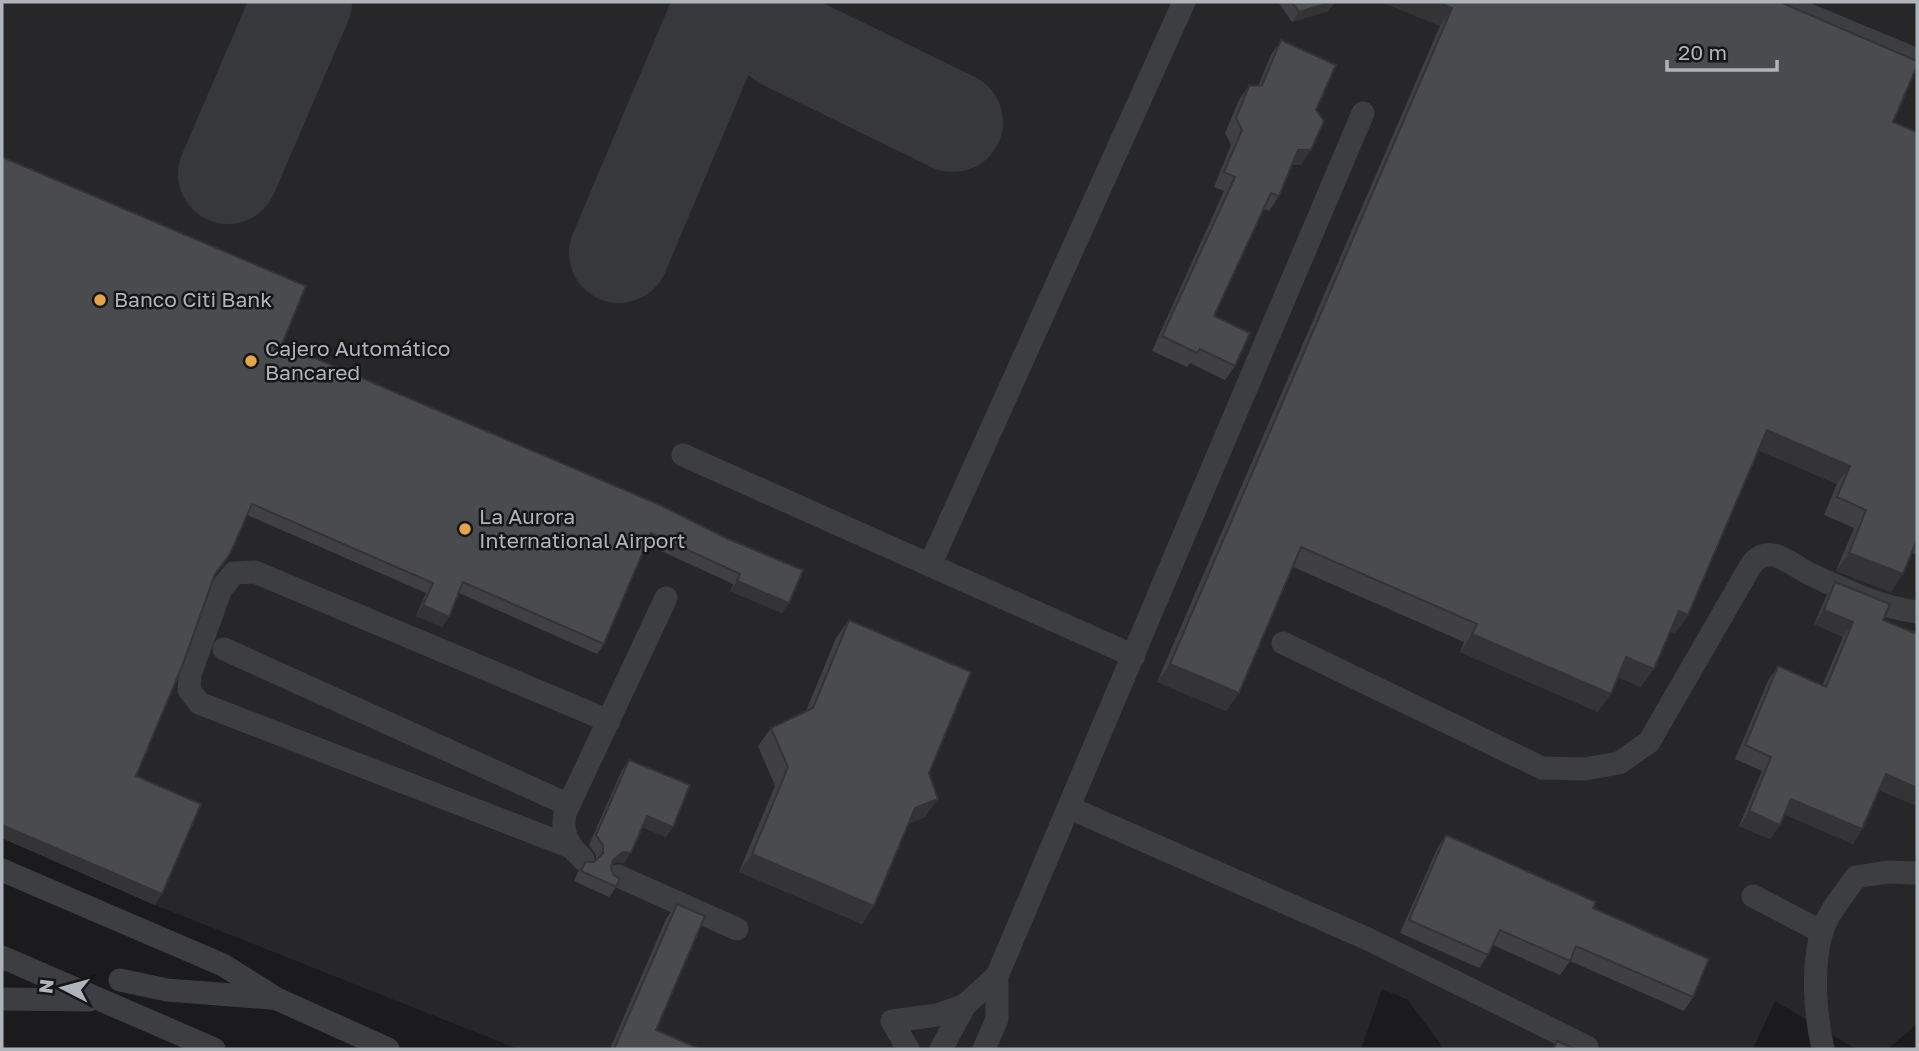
<svg xmlns="http://www.w3.org/2000/svg" width="1919" height="1051" viewBox="0 0 1919 1051" font-family="'Golos Text',sans-serif">
  <rect width="100%" height="100%" fill="#1b1b1d"/>
  <polygon fill="#27272a" points="2,2 1917,2 1917,1024 1888,1049 1856,1049 1775,1001 1753,1049 1444,1049 1408,1000 1382,989 1361,1049 518,1049 155,905 2,838"/>
  <g fill="none" stroke-linecap="round" stroke-linejoin="round">
    <g stroke="#37383c" stroke-width="100">
      <polyline points="748,2 783,39 953,122"/>
      <polyline points="228,174 302,2"/>
      <polyline points="619,253 725,2"/>
    </g>
    <g stroke="#3c3e42" stroke-width="23">
      <polyline points="1778,2 1917,60"/>
      <polyline points="683,455 1134,656"/>
      <polyline points="930,565 1184,2"/>
      <path d="M1283 643 1542 768 1585 769 1619 763 1649 742 1750 567C1756 557 1765 552 1777 556 1789 560 1799 569 1810 574 1844 590 1880 607 1917 612"/>
      <polyline points="224,649 569,805"/>
      <polyline points="1070,808 1370,940 1587,1047"/>
      <polyline points="571,847 199,703 189,690 190,674 221,589 234,573 255,572 609,721"/>
      <path d="M583 859C568 845 561 834 565 813L666 598"/>
      <polyline points="2,870 223,965 277,999 388,1049"/>
      <polyline points="618,876 737,929"/>
      <polyline points="1753,896 1822,932"/>
      <polyline points="2,957 214,1049"/>
      <polyline points="120,980 167,990 271,998"/>
      <polyline points="2,999 89,1000"/>
      <polyline points="908,1049 892,1021 937,1015 965,1005"/>
      <polyline points="941,1049 965,1005 997,976"/>
      <polyline points="984,1049 997,1019 997,976 1363,113"/>
      <path d="M1823 1049C1815 1013 1812 970 1821 934 1827 914 1844 894 1856 877L1888 872 1917 873"/>
    </g>
  </g>
  <g fill="#404044">
    <polygon points="1278,2 1335,2 1328,11 1292,22"/>
    <polygon points="1382,2 1780,2 1893,122 1917,132 1917,555 1912,553 1891,592 1836,571 1854,528 1824,515 1837,484 1758,450 1688,615 1675,633 1670,631 1641,687 1618,677 1598,712 1460,652 1464,642 1293,567 1226,711 1157,682 1440,26"/>
    <polygon points="1281,40 1316,110 1301,165 1292,165 1279,196 1269,211 1264,209 1214,316 1235,366 1225,380 1190,363 1187,367 1152,351 1224,191 1214,187 1231,145 1225,133 1239,100 1249,86 1258,86 1271,55"/>
    <polygon points="282,344 728,539 782,613 730,591 733,584 646,544 604,644 597,654 459,593 449,617 442,627 416,616 426,593 247,515 214,576 136,776 155,905 2,838"/>
    <polygon points="1835,582 1883,620 1917,634 1917,806 1879,790 1862,829 1853,844 1784,814 1770,839 1739,826 1762,771 1735,759 1768,681 1778,666 1822,686 1843,637 1814,624 1826,597"/>
    <polygon points="849,620 929,773 925,817 908,824 874,906 862,924 739,872 775,786 758,746 771,728 806,711 836,638"/>
    <polygon points="629,760 666,837 642,827 624,863 616,862 612,865 611,868 616,887 609,897 574,881 578,872 585,862 594,862 596,860 596,855 589,845 622,770"/>
    <polygon points="1446,835 1693,997 1684,1011 1570,961 1560,975 1493,945 1488,955 1479,968 1400,933 1437,849"/>
    <polygon points="677,904 656,1030 700,1049 610,1049 666,919"/>
  </g>
  <g fill="#343437">
    <polygon points="1332,2 1335,2 1328,11 1292,22 1299,12"/>
    <polygon points="1382,2 1437,2 1452,8 1440,26"/>
    <polygon points="1298,150 1311,150 1301,165 1288,165"/>
    <polygon points="1767,430 1850,466 1837,484 1754,448"/>
    <polygon points="1849,553 1903,574 1891,592 1836,571"/>
    <polygon points="737,581 789,603 782,613 730,591"/>
    <polygon points="423,605 449,617 442,627 416,616"/>
    <polygon points="1824,610 1853,622 1843,637 1814,624"/>
    <polygon points="1679,611 1688,615 1675,633 1666,629"/>
    <polygon points="1472,634 1611,694 1598,712 1460,652"/>
    <polygon points="1626,657 1654,669 1641,687 1613,675"/>
    <polygon points="1170,664 1239,693 1226,711 1157,682"/>
    <polygon points="1886,774 1917,788 1917,806 1876,788"/>
    <polygon points="938,799 925,817 902,827 915,808"/>
    <polygon points="1791,799 1862,829 1853,844 1781,813"/>
    <polygon points="1749,811 1780,825 1770,839 1739,826"/>
    <polygon points="647,816 673,827 666,837 640,826"/>
    <polygon points="2,825 162,894 155,905 2,838"/>
    <polygon points="623,852 631,853 624,863 616,862 606,870 613,860"/>
    <polygon points="752,854 874,906 862,924 739,872"/>
  </g>
  <g fill="#4a4b4f" stroke="#343437" stroke-width="2">
    <polygon points="1292,2 1332,2 1299,12"/>
    <polygon points="1437,2 1780,2 1917,61 1917,66 1893,122 1917,132 1917,540 1903,574 1849,553 1866,510 1837,497 1850,466 1767,430 1688,615 1679,611 1654,669 1626,657 1611,694 1472,634 1477,624 1301,547 1239,693 1170,664 1452,8"/>
    <polygon points="1281,40 1336,65 1316,110 1324,121 1311,150 1298,150 1279,196 1271,193 1214,316 1250,333 1235,366 1200,349 1197,353 1162,336 1235,177 1224,172 1242,130 1236,118 1249,86 1262,85"/>
    <polygon points="2,157 306,286 282,344 660,505 728,539 803,570 789,603 737,581 740,574 651,533 604,644 463,582 449,617 423,605 433,583 252,504 230,554 215,574 183,664 136,776 201,804 162,894 2,825"/>
    <polygon points="1835,582 1890,604 1883,620 1917,634 1917,788 1886,774 1862,829 1791,799 1780,825 1749,811 1771,757 1745,745 1778,666 1826,687 1853,622 1824,610"/>
    <polygon points="849,620 971,672 929,773 938,799 915,808 874,906 752,854 788,767 771,728 813,708"/>
    <polygon points="629,760 690,785 673,827 647,816 631,853 623,852 613,860 611,868 614,875 620,879 616,887 581,871 585,862 594,862 603,853 603,845 596,835"/>
    <polygon points="1446,835 1596,902 1593,908 1709,959 1693,997 1576,946 1570,961 1500,930 1488,955 1409,920"/>
    <polygon points="677,904 705,916 656,1030 700,1049 614,1049"/>
    <polygon points="1557,1041 1575,1049 1553,1049"/>
  </g>
  <g fill="#e4a54c" stroke="#161618" stroke-width="2.5">
    <circle cx="100" cy="300" r="7"/>
    <circle cx="251" cy="361" r="7"/>
    <circle cx="465" cy="529" r="7"/>
  </g>
  <g text-anchor="middle" stroke-width="5" stroke-linejoin="round" paint-order="stroke">
    <g font-size="21" fill="#afb4bb" stroke="#161618" text-anchor="start">
      <text x="114" y="307">Banco Citi Bank</text>
      <text x="265" y="356">Cajero Automático<tspan x="265" dy="24">Bancared</tspan></text>
      <text x="479" y="524">La Aurora<tspan x="479" dy="24">International Airport</tspan></text>
    </g>
  </g>
  <rect width="1919" height="1051" fill="none" stroke="#afb4bb" stroke-width="7"/>
  <g transform="translate(63 988) rotate(276)" stroke="#161618" stroke-width="5" paint-order="stroke">
  <path d="M0-5L12 26L0 18L-12 26Z" fill="#afb4bb"/>
  <text y="-10" font-size="19" font-weight="bold" text-anchor="middle" fill="#afb4bb">N</text>
  </g>
  <path d="M1667 60v10h110v-10" fill="none" stroke="#afb4bb" stroke-width="3.5"/>
  <text x="1678" y="60" font-size="21" fill="#afb4bb" stroke="#161618" stroke-width="5" paint-order="stroke">20 m</text>
</svg>
